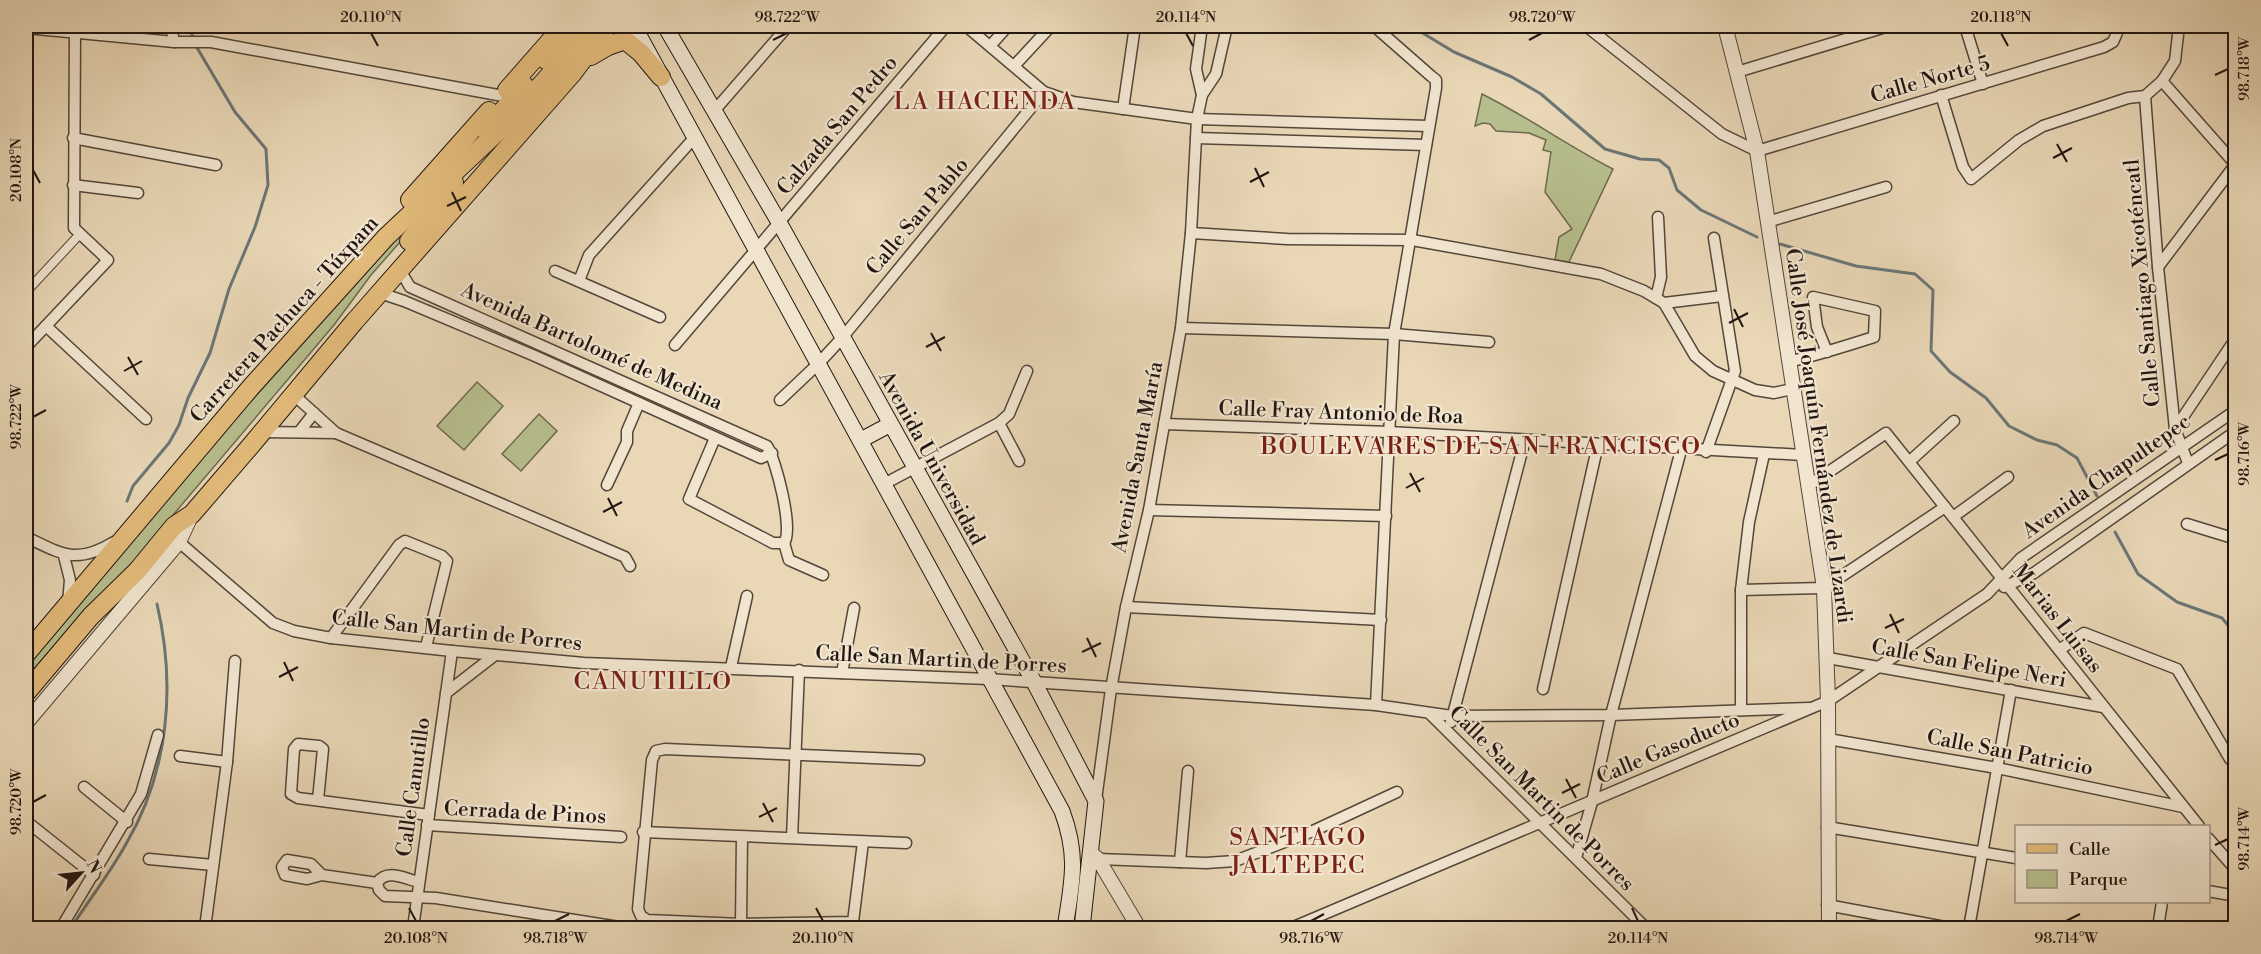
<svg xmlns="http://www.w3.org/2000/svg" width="2261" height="954" viewBox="0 0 2261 954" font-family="'Libre Bodoni',serif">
  <rect width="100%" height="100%" fill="#e9d7b6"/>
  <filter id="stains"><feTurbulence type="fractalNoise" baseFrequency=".00333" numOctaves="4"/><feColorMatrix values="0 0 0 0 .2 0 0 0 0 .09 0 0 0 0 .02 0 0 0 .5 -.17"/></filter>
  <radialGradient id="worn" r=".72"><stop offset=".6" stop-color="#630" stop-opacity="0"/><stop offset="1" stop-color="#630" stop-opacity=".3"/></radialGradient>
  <g fill="#b7be8d" stroke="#6c6a4f" stroke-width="1.5">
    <path d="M1482 94C1528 117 1568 146 1613 169L1569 262 1555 260 1559 237 1572 229 1545 192 1551 152 1543 150 1546 140 1529 133 1496 131 1490 124 1483 123 1475 126Z"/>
    <polygon points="426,206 429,209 371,275 334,325 123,574 81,615 26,678 26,663 166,496"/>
    <polygon points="477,382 503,406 464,450 437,426"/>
    <polygon points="539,414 557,431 521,471 502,454"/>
  </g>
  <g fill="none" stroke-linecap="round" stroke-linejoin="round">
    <g stroke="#6b7676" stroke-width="3">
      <polyline points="188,26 194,39"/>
      <polyline points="1411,26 1454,52 1512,77 1541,94 1605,149 1640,159 1659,160 1669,168 1677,190 1701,210 1757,237"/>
      <polyline points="1780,244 1856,266 1915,274 1933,290 1931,351 1950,372 1986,398 2009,426 2037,440 2057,445 2077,458 2097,496"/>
      <polyline points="127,501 133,486 169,443 179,425 188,398 210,353 229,289 255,227 268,185 266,149 235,112 196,46"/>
      <polyline points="2115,532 2138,574 2177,602 2222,618 2236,635"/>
      <path d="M71 928C89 900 110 873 126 844 169 771 176 685 157 604"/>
    </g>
    <defs>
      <polyline id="pedestrian" points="26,292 79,235"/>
      <g id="minor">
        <polyline points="171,26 174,42"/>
        <polyline points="966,26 1044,92 1073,102 1197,119 1428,126"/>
        <polyline points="1374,26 1431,76 1436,80 1436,88 1394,334 1376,705"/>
        <polyline points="1586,26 1722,134 1757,151 2104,47 2113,42 2120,26"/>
        <polyline points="1965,26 1983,84"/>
        <polyline points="26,28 174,42 211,42 503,96"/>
        <polyline points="990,46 1008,26"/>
        <polyline points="1014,66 1051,26"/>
        <polyline points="1737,72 1889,26"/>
        <polyline points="2162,81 2236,165"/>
        <polyline points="1202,95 1196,69 1202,26"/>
        <polyline points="1941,95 1963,167 1971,179 2019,140 2043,126 2128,98 2145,96 2162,81 2175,61 2179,26"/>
        <polyline points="2145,96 2158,267 2175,429 2188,463"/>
        <polyline points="1123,109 1135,26"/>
        <polyline points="715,110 788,26"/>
        <polyline points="73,138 216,165"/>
        <polyline points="1196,138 1426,145"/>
        <polyline points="73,185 138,193"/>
        <polyline points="1767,222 1886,187"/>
        <polyline points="1191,233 1287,239 1412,240 1601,274 1644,291 1664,303 1695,356 1713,371 1755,390 1774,393 1792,389"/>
        <polyline points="2158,267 2235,165"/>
        <path d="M400 270 410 287 767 446C776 460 794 530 784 543"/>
        <polyline points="555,271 660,317"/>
        <polyline points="579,281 589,255 695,137"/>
        <polyline points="380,293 404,301 535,356 761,458 772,453"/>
        <polyline points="1656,298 1661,277 1658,217"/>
        <polyline points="1664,303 1722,296"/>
        <polyline points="46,326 146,419"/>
        <polyline points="1181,328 1394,334 1489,342"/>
        <polyline points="675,345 946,26"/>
        <polyline points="26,347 108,260 74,228 75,26"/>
        <path d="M1788 362C1817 355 1846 346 1874 337L1875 311 1813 297 1817 327 1827 352"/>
        <polyline points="294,395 336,433 625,557 630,566"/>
        <polyline points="780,400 819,363 842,338 1044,92"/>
        <polyline points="999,423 1019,461"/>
        <polyline points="1164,424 1389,432 1803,455"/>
        <polyline points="2175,429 2236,338"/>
        <polyline points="263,432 336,433"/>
        <polyline points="299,432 314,413"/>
        <polyline points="715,438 689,499 773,543 784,543"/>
        <polyline points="1706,452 1735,371 1714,238"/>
        <polyline points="1910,461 1954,421"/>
        <polyline points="884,484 999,423 1009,414 1027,371"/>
        <polyline points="607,485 627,442 627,431 639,403"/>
        <polyline points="1808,486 1886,433 2199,826"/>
        <polyline points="1149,510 1386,516"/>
        <polyline points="1953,517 2008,477"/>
        <polyline points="2187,524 2236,539"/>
        <path d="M26 537C62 554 76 565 114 542"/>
        <polyline points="179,542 273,623 294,631 331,638 452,651 584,663 988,679 1376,705 1452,716 1611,715 1809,708"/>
        <polyline points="784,543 789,560 823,575"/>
        <polyline points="64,556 70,580 68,603"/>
        <polyline points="2004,587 2034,573 2236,431"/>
        <polyline points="1741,590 1824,588 1945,507"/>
        <polyline points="1126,607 1381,620"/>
        <polyline points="331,638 399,545 405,541 442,556 447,561 426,647"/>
        <polyline points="2059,650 2084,633 2177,669 2230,759 2236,764"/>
        <polyline points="1828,658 2103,707"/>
        <polyline points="731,667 747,596"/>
        <polyline points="842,673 854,608"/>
        <polyline points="1543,689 1598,444"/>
        <polyline points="446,693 495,655"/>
        <polyline points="1741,710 1741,590 1749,522 1764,454"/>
        <polyline points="1431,715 1646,928"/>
        <polyline points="1451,722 1525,440"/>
        <polyline points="1828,739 1997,768 2183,807"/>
        <polyline points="180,756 227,762"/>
        <polyline points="84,787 127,822"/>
        <polyline points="318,800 323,749 319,746 298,744 294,749 291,794 298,798 429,815"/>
        <polyline points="1096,800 1111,689 1126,607 1149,510 1181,328 1191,233 1197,119 1202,95 1216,74 1227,26"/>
        <polyline points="26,821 94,875"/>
        <polyline points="427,825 621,837"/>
        <polyline points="1827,827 2016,858"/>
        <polyline points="643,832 906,843"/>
        <polyline points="792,838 799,670"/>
        <polyline points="2208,838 2236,870"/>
        <polyline points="863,842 853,922 741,924 647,920 641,916 638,909 652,760 656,751 665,749 919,760"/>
        <polyline points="1576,858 1592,802 1611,715 1681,450"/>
        <polyline points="149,859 213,865"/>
        <polyline points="1098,859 1206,863 1235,861 1313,831 1397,792"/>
        <polyline points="1180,862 1188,771"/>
        <polyline points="322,875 311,864 287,860 282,867 285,875 307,879 322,875 377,883"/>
        <polyline points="377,883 379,890 385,896 436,898 625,928"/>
        <path d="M377 883C387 868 405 879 419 882"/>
        <polyline points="2208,891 2236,896"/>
        <polyline points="1827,905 1950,928"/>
        <polyline points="741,924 742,837"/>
        <polyline points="61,928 141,794 158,735"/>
        <polyline points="205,928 227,762 235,661"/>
        <polyline points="413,928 452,651"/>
        <polyline points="1291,928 1828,701 1987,594 2021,558 2236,410"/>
        <polyline points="1969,928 2011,690"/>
        <polyline points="2158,928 2162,902"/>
      </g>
      <g id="tertiary">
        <polyline points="1725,26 1757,151 1824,588 1828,701 1829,928"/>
        <polyline points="26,723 179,542 192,514"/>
        <polyline points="1091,853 1098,859 1139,928"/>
      </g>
      <g id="secondary">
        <path d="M634 26 1062 811C1079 857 1072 882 1065 928"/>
        <polyline points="665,26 780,224 1034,682 1096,801 1082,928"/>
        <polyline points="861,440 889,425"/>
      </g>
      <g id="primary">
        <polyline points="591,56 608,46 625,40 641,53 661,77"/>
        <polyline points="546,60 572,26"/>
        <polyline points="507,90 550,41"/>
        <polyline points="486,131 524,85"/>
        <polyline points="410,200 489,111"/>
        <polyline points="409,241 435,211 454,182"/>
        <polyline points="26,654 251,387 386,237 509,121 561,62 589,26"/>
        <polyline points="26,693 91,616 137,571 174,526 192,514 253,443 354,322 572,74 608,26"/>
      </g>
    </defs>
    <use href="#pedestrian" stroke="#53463a" stroke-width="10"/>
    <use href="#minor" stroke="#53463a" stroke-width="13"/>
    <use href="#tertiary" stroke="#53463a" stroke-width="16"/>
    <use href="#secondary" stroke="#211611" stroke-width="17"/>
    <use href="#primary" stroke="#211611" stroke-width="20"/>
    <use href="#pedestrian" stroke="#f1e5d0" stroke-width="8"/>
    <use href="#minor" stroke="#f1e5d0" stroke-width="10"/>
    <use href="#tertiary" stroke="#f1e5d0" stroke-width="14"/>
    <use href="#secondary" stroke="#f1e5d0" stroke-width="15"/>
    <use href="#primary" stroke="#e4bc7b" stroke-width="18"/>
  </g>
  <path fill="none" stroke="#211611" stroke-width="2" d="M371 33 378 46M1186 33 1193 46M2001 33 2008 46M773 40 787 33M1529 40 1542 33M2215 75 2228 69M2057 144 2067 162M2053 158 2072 148M1255 168 1264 187M33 170 40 183M1250 182 1269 172M452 192 461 211M447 206 466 197M1734 309 1743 327M1729 323 1748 313M931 333 941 351M926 347 945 337M128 357 138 375M124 371 142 361M33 417 46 410M2215 460 2228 454M1410 473 1420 492M1406 488 1424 478M608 498 617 516M603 512 622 502M1890 614 1899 633M1885 628 1904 619M1087 638 1096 657M1082 652 1101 643M284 662 293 681M279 677 298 667M1566 779 1576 798M1562 793 1580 784M33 802 46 795M763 803 773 822M759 817 777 808M2215 845 2228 839M409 908 416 921M816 908 823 921M1632 908 1638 921M555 921 569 914M1311 921 1324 914M2066 921 2080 914"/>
  <g text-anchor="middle" stroke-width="4.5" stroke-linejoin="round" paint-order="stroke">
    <g font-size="21" fill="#211611" stroke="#f1e5d0">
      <text transform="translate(1930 79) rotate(-16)" y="7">Calle Norte 5</text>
      <text transform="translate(837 125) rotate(-50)" y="7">Calzada San Pedro</text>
      <text transform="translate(917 216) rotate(-50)" y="7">Calle San Pablo</text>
      <text transform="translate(2142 283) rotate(-95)" y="7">Calle Santiago Xicoténcatl</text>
      <text transform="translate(284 319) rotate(-48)" y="7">Carretera Pachuca - Túxpam</text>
      <text transform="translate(592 346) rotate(24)" y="7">Avenida Bartolomé de Medina</text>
      <text transform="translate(1341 412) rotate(2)" y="7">Calle Fray Antonio de Roa</text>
      <text transform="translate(1819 436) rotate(82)" y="7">Calle José Joaquín Fernández de Lizardi</text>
      <text transform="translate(1137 457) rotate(-79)" y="7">Avenida Santa María</text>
      <text transform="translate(932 458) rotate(61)" y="7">Avenida Universidad</text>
      <text transform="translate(2106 476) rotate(-35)" y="7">Avenida Chapultepec</text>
      <text transform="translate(2058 618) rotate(52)" y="7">Marias Luisas</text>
      <text transform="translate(457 630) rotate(6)" y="7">Calle San Martin de Porres</text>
      <text transform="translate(941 659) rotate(3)" y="7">Calle San Martin de Porres</text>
      <text transform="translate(1969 663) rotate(10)" y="7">Calle San Felipe Neri</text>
      <text transform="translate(1668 748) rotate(-23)" y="7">Calle Gasoducto</text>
      <text transform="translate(2010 752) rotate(11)" y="7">Calle San Patricio</text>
      <text transform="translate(413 787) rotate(-82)" y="7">Calle Canutillo</text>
      <text transform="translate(1542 798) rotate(45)" y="7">Calle San Martin de Porres</text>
      <text transform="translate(525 812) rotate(3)" y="7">Cerrada de Pinos</text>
    </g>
    <g font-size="24" letter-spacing="1.5" fill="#7a1f14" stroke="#f1e5d0">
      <text x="985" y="109">LA HACIENDA</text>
      <text x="1481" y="454">BOULEVARES DE SAN FRANCISCO</text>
      <text x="653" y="689">CANUTILLO</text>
      <text x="1298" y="845">SANTIAGO<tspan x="1298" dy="28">JALTEPEC</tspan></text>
    </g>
  </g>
  <rect width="2261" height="954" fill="none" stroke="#e9d7b6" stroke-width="66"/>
  <rect x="2015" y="825" width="195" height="78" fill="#f1e5d0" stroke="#9e9284" stroke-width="1.5"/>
  <rect x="2027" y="844" width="30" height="9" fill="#e4bc7b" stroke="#9e9284" stroke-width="1.5"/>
  <text x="2069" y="855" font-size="18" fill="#211611">Calle</text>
  <rect x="2027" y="870" width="30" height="18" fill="#b7be8d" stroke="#9e9284" stroke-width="1.5"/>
  <text x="2069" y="885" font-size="18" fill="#211611">Parque</text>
  <g transform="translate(81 873) rotate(63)" stroke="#f1e5d0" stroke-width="4.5" paint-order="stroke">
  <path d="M0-4.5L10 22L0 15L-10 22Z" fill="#211611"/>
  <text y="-9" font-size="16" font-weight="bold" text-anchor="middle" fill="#211611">N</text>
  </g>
  <rect x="33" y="33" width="2195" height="888" fill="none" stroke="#211611" stroke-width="2"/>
  <g font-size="15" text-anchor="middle" fill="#211611">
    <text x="371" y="22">20.110°N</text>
    <text x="787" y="22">98.722°W</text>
    <text x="1186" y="22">20.114°N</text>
    <text x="1542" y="22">98.720°W</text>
    <text x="2001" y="22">20.118°N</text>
    <text transform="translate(2244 69) rotate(-90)" y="5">98.718°W</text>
    <text transform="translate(16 170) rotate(-90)" y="5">20.108°N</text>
    <text transform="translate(16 417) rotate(-90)" y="5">98.722°W</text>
    <text transform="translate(2244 454) rotate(-90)" y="5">98.716°W</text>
    <text transform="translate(16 802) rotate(-90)" y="5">98.720°W</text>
    <text transform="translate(2244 839) rotate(-90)" y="5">98.714°W</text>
    <text x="416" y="943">20.108°N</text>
    <text x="555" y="943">98.718°W</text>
    <text x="823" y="943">20.110°N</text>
    <text x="1311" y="943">98.716°W</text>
    <text x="1638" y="943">20.114°N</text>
    <text x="2066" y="943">98.714°W</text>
  </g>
  <rect width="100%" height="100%" filter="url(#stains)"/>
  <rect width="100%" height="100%" fill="url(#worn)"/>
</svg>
